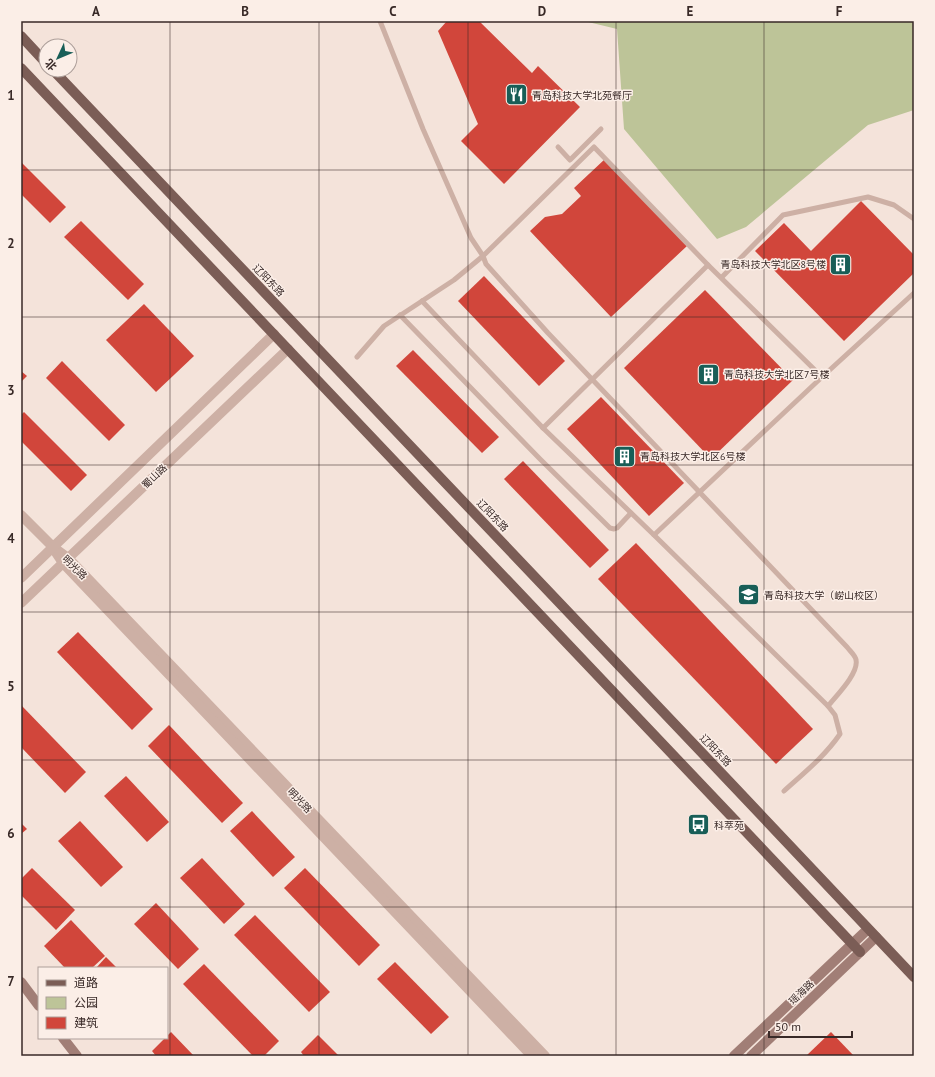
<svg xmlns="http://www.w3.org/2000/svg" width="935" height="1077" viewBox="0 0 935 1077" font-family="'PT Sans','Noto Sans SC',sans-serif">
  <rect width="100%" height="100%" fill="#f4e3da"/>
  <polygon fill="#bdc498" points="584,21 914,21 914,110 868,125 746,227 717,239 624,129 617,29"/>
  <g fill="#d1463b">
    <polygon points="447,21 479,21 532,73 538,66 580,107 504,184 461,141 478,124 438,31"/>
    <polygon points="605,159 687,246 611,317 530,231 545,217 562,214 581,196 574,188"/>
    <polygon points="21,162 66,207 50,223 21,194"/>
    <polygon points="861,201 914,255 914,273 844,341 755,251 784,223 811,251"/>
    <polygon points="81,221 144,284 128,300 64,237"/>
    <polygon points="484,276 565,361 539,386 458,301"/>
    <polygon points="705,290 793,380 711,459 624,368"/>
    <polygon points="144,304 194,356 156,392 106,340"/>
    <polygon points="413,350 499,437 482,453 396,366"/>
    <polygon points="62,361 125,425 109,441 46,378"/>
    <polygon points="21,371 27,376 21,382"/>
    <polygon points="601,397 684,483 649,516 567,429"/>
    <polygon points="24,412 87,475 71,491 21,441 21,415"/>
    <polygon points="523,461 609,550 590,568 504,479"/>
    <polygon points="636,543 813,729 776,764 598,579"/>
    <polygon points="78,632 153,709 132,730 57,652"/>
    <polygon points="21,705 86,772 65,793 21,747"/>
    <polygon points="169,725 243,803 222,823 148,746"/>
    <polygon points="126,776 169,822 147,842 104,796"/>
    <polygon points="252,811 295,857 273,877 230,831"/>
    <polygon points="80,821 123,867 101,887 58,841"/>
    <polygon points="21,823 27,829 21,834"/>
    <polygon points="202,858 245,904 224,924 180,878"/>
    <polygon points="32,868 75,910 56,930 21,895 21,879"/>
    <polygon points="305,868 380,945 359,966 284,888"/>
    <polygon points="156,903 199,949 178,969 134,924"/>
    <polygon points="255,915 330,992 309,1012 234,935"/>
    <polygon points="71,920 105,956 92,968 65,968 44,946"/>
    <polygon points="106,957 117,968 96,968"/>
    <polygon points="395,962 449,1017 431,1034 377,979"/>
    <polygon points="204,964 279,1041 264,1056 253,1056 183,984"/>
    <polygon points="171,1032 194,1056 156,1056 152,1051 165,1038 167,1038 167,1036"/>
    <polygon points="831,1032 854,1056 806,1056"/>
    <polygon points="318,1035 339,1056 304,1056 301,1052"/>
  </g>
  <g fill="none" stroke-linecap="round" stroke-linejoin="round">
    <g stroke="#cdb0a5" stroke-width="5">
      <path d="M380 21 423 129 471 238 483 256 486 264 548 333 847 647C850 651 856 656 856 660 859 673 836 696 828 706"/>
      <polyline points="558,147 570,160 601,129"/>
      <polyline points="722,277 783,215 868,197 894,205 914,219"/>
      <polyline points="422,301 543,428 654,535 822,377 708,265"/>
      <polyline points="400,315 540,459 610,528 614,529 617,528 631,513"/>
      <polyline points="357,357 384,326 454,280 483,256 594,147 708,265 543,428"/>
      <polyline points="822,377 914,293"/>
      <path d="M654 535 828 706 835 715 840 734C825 756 804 773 784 791"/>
    </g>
    <g stroke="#cdb0a5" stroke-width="10">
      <polyline points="21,515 53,547 68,558 545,1056"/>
      <polyline points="55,551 63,563 532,1056"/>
      <polyline points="21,578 274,334"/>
      <polyline points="21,603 288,349"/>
    </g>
    <g stroke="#a17e76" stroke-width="10">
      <polyline points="21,982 39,1006"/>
      <polyline points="63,1038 77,1056"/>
      <polyline points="734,1056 868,929"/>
      <polyline points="751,1056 876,937"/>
    </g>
    <g stroke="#7b5d56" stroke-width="10">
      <polyline points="21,36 46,63"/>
      <polyline points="21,68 860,952"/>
      <polyline points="53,70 724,776 914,977"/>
    </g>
  </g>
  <path fill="none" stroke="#382927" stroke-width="1" stroke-opacity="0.55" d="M170 21V1056M319 21V1056M468 21V1056M616 21V1056M764 21V1056M21 170H914M21 317H914M21 465H914M21 612H914M21 760H914M21 907H914"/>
  <defs>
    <symbol id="restaurant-square" viewBox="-11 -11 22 22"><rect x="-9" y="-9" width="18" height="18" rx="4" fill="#185e57" stroke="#fbeee7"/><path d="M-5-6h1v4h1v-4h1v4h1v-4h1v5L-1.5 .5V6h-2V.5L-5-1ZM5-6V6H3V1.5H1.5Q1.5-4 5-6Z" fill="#fff"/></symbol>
    <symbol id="building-square" viewBox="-11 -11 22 22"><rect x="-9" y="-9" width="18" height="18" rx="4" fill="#185e57" stroke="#fbeee7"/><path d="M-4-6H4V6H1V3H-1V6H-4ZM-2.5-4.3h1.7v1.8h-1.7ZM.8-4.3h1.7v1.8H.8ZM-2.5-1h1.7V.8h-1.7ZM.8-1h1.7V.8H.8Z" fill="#fff"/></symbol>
    <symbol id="university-square" viewBox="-11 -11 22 22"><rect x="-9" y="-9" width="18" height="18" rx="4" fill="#185e57" stroke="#fbeee7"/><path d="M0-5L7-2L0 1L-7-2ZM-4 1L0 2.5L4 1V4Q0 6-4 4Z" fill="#fff"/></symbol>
    <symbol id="bus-square" viewBox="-11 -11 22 22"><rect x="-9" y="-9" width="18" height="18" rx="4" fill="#185e57" stroke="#fbeee7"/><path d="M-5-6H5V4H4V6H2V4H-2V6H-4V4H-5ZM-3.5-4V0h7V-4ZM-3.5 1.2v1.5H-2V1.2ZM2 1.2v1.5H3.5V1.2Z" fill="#fff"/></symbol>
  </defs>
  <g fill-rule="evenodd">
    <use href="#restaurant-square" x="504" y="82" width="25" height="25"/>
    <use href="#building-square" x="828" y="252" width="25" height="25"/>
    <use href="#building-square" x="696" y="362" width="25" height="25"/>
    <use href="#building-square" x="612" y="444" width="25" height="25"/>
    <use href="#university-square" x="736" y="582" width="25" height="25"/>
    <use href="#bus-square" x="686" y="812" width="25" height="25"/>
  </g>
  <g text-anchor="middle" stroke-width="3" stroke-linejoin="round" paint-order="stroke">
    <g font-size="10" fill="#382927" stroke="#fbeee7" text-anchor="start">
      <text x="532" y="99">青岛科技大学北苑餐厅</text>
      <text x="826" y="268" text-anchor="end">青岛科技大学北区8号楼</text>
      <text x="724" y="378">青岛科技大学北区7号楼</text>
      <text x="640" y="460">青岛科技大学北区6号楼</text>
      <text x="764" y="599">青岛科技大学（崂山校区）</text>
      <text x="714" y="829">科萃苑</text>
    </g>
    <g font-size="10" fill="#382927" stroke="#fbeee7">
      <text transform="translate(269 280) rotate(46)" y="4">辽阳东路</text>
      <text transform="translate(154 476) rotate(-44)" y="4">蜀山路</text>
      <text transform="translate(493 515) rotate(46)" y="4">辽阳东路</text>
      <text transform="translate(75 567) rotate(44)" y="4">明光路</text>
      <text transform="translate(716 750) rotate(46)" y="4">辽阳东路</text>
      <text transform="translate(300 800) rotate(46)" y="4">明光路</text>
      <text transform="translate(801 992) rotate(-44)" y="4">瑶海路</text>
    </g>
  </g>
  <rect width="935" height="1077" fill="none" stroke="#fbeee7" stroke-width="44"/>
  <rect x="38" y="967" width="130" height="72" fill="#fbeee7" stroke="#ad9f9a"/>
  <rect x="46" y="980" width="20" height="6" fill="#7b5d56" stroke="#ad9f9a"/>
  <text x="74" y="987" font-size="12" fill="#382927">道路</text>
  <rect x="46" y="997" width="20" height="12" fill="#bdc498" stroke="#ad9f9a"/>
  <text x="74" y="1007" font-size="12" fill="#382927">公园</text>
  <rect x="46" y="1017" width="20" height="12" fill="#d1463b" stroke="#ad9f9a"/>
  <text x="74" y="1027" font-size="12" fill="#382927">建筑</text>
  <g transform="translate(58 58) rotate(226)"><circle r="19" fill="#fbeee7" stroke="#ad9f9a"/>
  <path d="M0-3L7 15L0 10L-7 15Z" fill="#185e57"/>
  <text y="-6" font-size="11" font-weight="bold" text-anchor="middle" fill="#382927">北</text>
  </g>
  <path d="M769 1031v6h83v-6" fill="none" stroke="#382927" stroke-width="2"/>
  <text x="775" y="1031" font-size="12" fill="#382927" stroke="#fbeee7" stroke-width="3" paint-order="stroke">50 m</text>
  <rect x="22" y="22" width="891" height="1033" fill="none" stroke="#382927" stroke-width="1.5"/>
  <g font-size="13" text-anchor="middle" font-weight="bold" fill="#382927">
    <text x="96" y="16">A</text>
    <text x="245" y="16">B</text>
    <text x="393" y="16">C</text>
    <text x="542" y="16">D</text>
    <text x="690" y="16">E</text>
    <text x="839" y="16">F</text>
    <text x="11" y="100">1</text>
    <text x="11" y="248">2</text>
    <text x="11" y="395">3</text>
    <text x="11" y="543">4</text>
    <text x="11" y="691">5</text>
    <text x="11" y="838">6</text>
    <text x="11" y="986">7</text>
  </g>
</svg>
